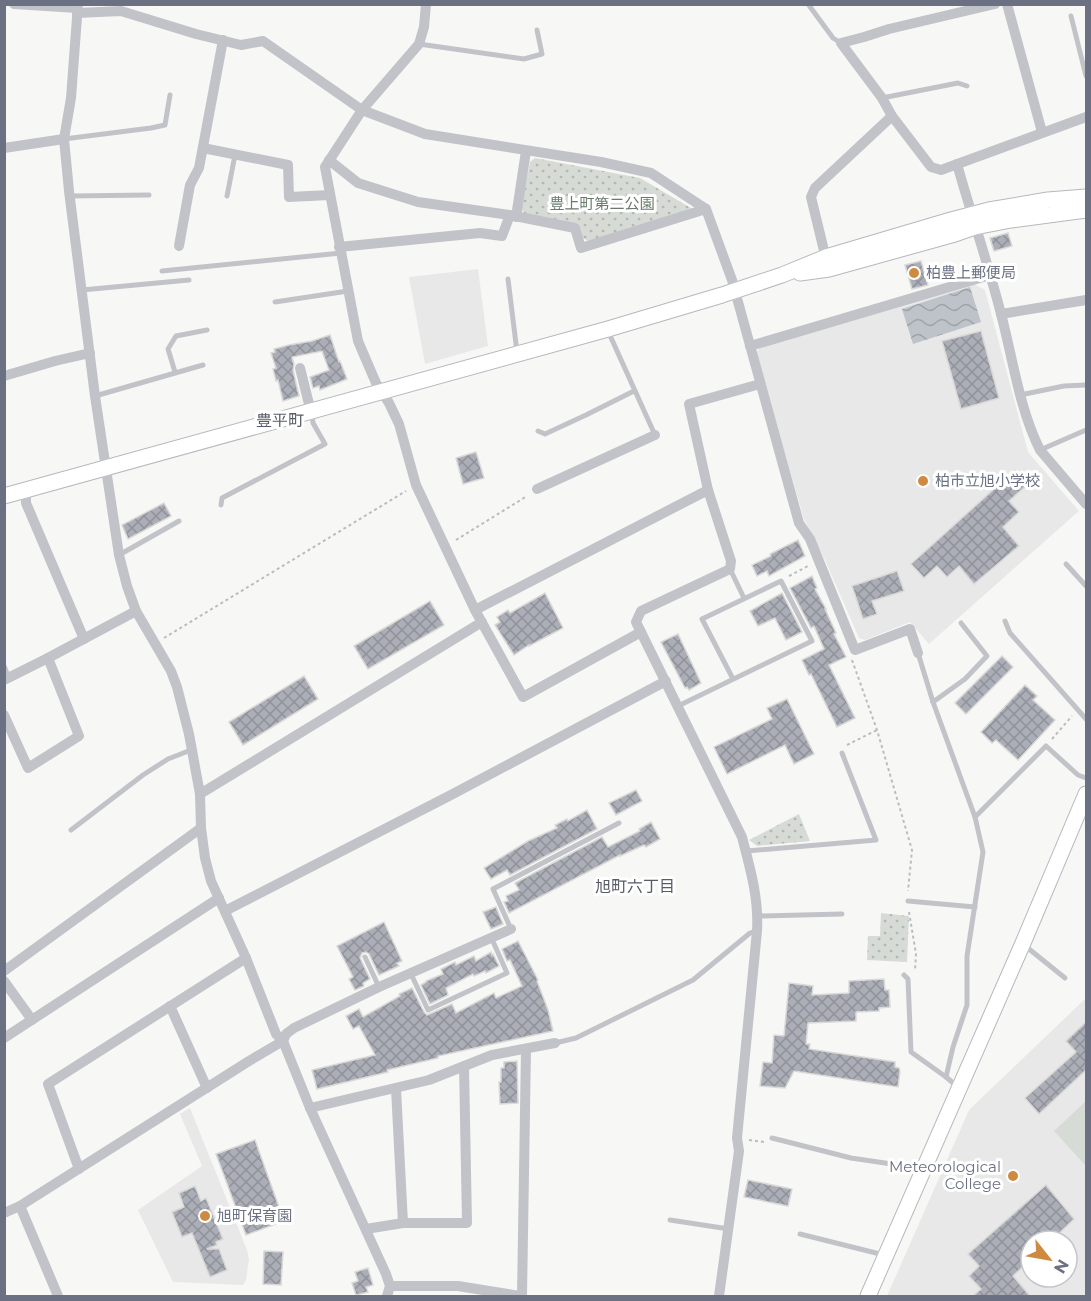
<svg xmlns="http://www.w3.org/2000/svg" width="1091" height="1301" viewBox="0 0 1091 1301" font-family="Montserrat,'Noto Sans JP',sans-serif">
  <defs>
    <pattern id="park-dots" width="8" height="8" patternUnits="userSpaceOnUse" patternTransform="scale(1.5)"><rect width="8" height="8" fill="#d6dcd5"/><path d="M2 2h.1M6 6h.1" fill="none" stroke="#b2b7b2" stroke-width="1.8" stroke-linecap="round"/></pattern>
    <pattern id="water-waves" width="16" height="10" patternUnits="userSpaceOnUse" patternTransform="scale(1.5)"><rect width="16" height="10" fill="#bec3ca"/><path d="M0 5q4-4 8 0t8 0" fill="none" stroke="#9ea3a9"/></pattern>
    <pattern id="building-cross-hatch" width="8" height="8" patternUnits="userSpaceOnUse" patternTransform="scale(1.5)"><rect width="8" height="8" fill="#abaeb6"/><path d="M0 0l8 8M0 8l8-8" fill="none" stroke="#8f9299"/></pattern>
  </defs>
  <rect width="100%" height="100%" fill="#f7f8f5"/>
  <g fill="#e8e8e8" fill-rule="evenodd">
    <polygon points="478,269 488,346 425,364 409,277"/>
    <polygon points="974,284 985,290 1028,452 1079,511 929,644 910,622 865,640 859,638 825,560 804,519 756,354 760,347"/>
    <path d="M1086 998V1296H887L969 1110ZM1031 1241H1067V1277H1031Z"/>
    <polygon points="190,1108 247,1250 249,1259 246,1280 243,1285 173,1282 138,1210 202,1166 180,1114"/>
  </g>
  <g fill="url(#park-dots)">
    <polygon points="535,158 640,178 691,208 686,213 588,241 583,238 578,224 524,213 521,208 530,162"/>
    <polygon points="799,814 810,841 757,846 749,840"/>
    <polygon points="881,913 909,916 907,962 867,960 868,936 880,936"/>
  </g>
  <polygon fill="#d6dcd5" points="1086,1101 1086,1166 1054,1131"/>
  <polygon fill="url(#water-waves)" points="970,287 981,322 913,344 902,309"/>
  <g fill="url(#building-cross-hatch)" stroke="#d9d9d8" stroke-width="1.5">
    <polygon points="1008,233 1012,246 994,251 990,238"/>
    <polygon points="921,261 928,285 912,289 905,265"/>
    <polygon points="981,331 999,398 961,409 942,341"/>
    <polygon points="330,335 339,362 340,361 347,379 320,390 319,386 313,388 310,377 329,370 322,351 292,357 294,364 293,370 299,396 283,401 278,380 276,381 273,369 276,368 271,353 275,352 274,349 289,345 312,341"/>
    <polygon points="476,452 484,478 463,484 456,458"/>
    <polygon points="1015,470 1028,484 1009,501 1019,512 1003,527 1019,546 974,584 959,566 947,577 937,566 924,578 911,564"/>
    <polygon points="164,503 171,516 128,539 122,525"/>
    <polygon points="798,540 805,556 769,576 767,571 757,576 752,565 771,556 770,554"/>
    <polygon points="897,571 904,591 872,601 877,614 863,619 852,586"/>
    <polygon points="812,576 817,588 815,589 826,609 825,609 836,633 834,634 846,657 829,665 855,718 837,727 811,674 809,675 802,660 824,649 814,626 811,628 790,588"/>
    <polygon points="545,593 563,628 529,646 529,645 514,655 495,625 500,622 497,617 508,610 510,613"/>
    <polygon points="782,593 802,632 786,640 775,618 758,626 750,611"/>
    <polygon points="430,601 444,625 368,669 354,646"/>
    <polygon points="678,634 701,683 689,690 687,687 685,688 661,642"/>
    <polygon points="1002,656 1013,667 966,714 955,703"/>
    <polygon points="304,676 318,699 243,745 229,722"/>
    <polygon points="1025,685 1037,696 1033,700 1055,720 1018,760 996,740 992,743 981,732"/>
    <polygon points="787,699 814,754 794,764 785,745 727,774 714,747 772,719 767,708"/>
    <polygon points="636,790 642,801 616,815 609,803"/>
    <polygon points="587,810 597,829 510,875 507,870 491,879 484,868 528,841 557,828 555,825 567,819 568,821"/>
    <polygon points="651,822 660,839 646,847 644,845 620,856 620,855 509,913 504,902 508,901 506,896 519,890 515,883 602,837 608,847 640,831 639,829"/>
    <polygon points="496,907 503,924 491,929 483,912"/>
    <polygon points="384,922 402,961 397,963 399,966 379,975 369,954 366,952 362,953 360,958 370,979 363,983 364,986 355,990 349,979 353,977 337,946"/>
    <polygon points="518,941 538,980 537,981 548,1010 553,1031 438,1056 438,1058 387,1070 388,1072 317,1089 312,1070 375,1055 359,1026 353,1029 346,1016 359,1009 363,1017 400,996 399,994 412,988 424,1012 427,1015 452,1004 456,1013 494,993 496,998 522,986 510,960 507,961 502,949"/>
    <polygon points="491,952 492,955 493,954 499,966 486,973 485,971 474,976 473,974 446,988 448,995 430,1004 421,985 426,982 426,981 443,974 441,969 455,962 456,965 474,956 476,961"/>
    <polygon points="884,979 885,990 889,990 890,1007 879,1008 879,1011 856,1012 856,1021 808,1023 806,1044 810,1044 809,1049 895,1062 895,1067 899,1068 900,1071 898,1087 794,1071 785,1088 760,1086 763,1062 772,1063 774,1035 784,1036 789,983 813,986 812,995 849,993 849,981"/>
    <polygon points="1086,1022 1086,1070 1039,1114 1025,1098 1076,1052 1066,1041"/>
    <polygon points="517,1061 518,1103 500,1104 499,1082 501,1082 501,1068 504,1068 504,1062"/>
    <polygon points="255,1140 284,1221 246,1235 216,1154"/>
    <polygon points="748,1180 792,1189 788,1206 744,1197"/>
    <polygon points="1046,1185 1074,1219 1051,1241 1031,1241 1031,1259 1013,1276 1030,1296 973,1296 981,1289 969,1276 979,1266 968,1254"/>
    <polygon points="195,1186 201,1201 206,1198 223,1239 216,1242 217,1245 207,1249 219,1249 227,1270 210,1277 192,1233 182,1237 172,1212 184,1207 179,1193"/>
    <polygon points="264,1251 283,1252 281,1285 263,1284"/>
    <polygon points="368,1268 373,1285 366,1287 368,1292 356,1295 352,1283 358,1281 355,1272"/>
  </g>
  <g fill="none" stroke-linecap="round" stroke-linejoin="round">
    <defs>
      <g id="secondary">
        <polyline points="800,273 829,269 955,234 975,227 1011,220 1086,210"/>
        <polyline points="4,496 608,329 722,295 782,275 826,257 951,220 989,210 1048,200 1086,197"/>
        <polyline points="868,1296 1023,943 1086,794"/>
      </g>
    </defs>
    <use href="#secondary" stroke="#b6b8be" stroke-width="17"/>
    <g stroke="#bbbcc0" stroke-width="2" stroke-dasharray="3 3" stroke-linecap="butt">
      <polyline points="456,540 527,496"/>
      <polyline points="789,576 808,566"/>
      <polyline points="164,638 406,491"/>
      <polyline points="852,660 877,730 912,850 908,891"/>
      <polyline points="1052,739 1072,716"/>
      <polyline points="847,745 877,730"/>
      <polyline points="909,912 916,954 915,971"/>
      <polyline points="749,1140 764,1142"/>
    </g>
    <g stroke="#c2c3c8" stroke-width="5">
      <polyline points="808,4 833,38 841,43"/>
      <polyline points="1071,16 1086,76"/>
      <polyline points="419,44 524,59 542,54 537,30"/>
      <polyline points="882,98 958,83 967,86"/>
      <polyline points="64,139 151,128 165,125 170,95"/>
      <polyline points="70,196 149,195"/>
      <polyline points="227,196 235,155"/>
      <polyline points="162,271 341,253"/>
      <polyline points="508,279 517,352"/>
      <polyline points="82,290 189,280"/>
      <polyline points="275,302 348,291"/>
      <polyline points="608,331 655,435"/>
      <polyline points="175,372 168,349 176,336 207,330"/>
      <polyline points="1020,395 1064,386 1086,385"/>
      <polyline points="95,396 203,365"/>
      <polyline points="538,431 545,434 586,415 634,391"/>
      <polyline points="1040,450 1086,430"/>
      <polyline points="221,505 222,498 325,444 313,423 312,414"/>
      <polyline points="119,555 179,521"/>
      <polyline points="1066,564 1086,586"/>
      <polyline points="730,569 744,598"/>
      <polyline points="1005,621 1010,633 1086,719"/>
      <polyline points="918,653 933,702 975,817 983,852 967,956 967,1005 953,1047 946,1077 958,1087"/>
      <polyline points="4,666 9,678"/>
      <polyline points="933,702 965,679 987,656 961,623"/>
      <polyline points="678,706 812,641 781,581 702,619 733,679"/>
      <polyline points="975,817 1046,746 1078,775 1086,778"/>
      <polyline points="71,830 143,775 168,759 191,750"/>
      <polyline points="746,851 876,840 842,753"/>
      <polyline points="908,901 975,907"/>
      <polyline points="758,916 842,914"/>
      <polyline points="511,929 493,889 619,823"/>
      <polyline points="1024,945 1065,978"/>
      <polyline points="365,957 379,987"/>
      <polyline points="411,974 428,1010 507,973 491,937"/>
      <polyline points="904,975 908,979 911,1052 946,1077"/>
      <polyline points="555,1043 576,1038 693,980 750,933 756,931"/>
      <polyline points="772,1138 851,1158 912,1167 922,1172"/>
      <polyline points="670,1220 729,1229"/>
      <polyline points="800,1234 884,1255"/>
    </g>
    <g stroke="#c2c3c8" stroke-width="10">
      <polyline points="14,4 77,8"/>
      <polyline points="78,4 71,98 64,139 69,191 95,396 119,555 127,586 136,611 171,671 177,687 189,734 200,794 201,828 205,858 211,881 246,958 276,1034 283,1041 310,1108 386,1274 390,1286 387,1296"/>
      <polyline points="426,4 424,27 419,44 362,110 325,167 358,341 376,383 389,403 399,424 416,485 475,610 523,697 641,632"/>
      <polyline points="995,4 889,29 864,37 841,43 882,98 892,116 931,167 941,170 1086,117"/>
      <polyline points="1007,4 1042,132"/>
      <polyline points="77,13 121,11 196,34 241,45 263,41 362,110 425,134 601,162 651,173 706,209 732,280 799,523 810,539 855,650 910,629 918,653"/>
      <polyline points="4,148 64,139"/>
      <polyline points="203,148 288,165 289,197 330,195"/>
      <polyline points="329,160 358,183 418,202 510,215 575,228 581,248 706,209"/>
      <path d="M957 164C971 214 988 263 1001 314 1013 359 1019 408 1040 450L1086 504"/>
      <polyline points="516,217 526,151"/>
      <polyline points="179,246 190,185 199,168 223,40"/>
      <polyline points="339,247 480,233 502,236 510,215"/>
      <polyline points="827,263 811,197 815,188 892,116"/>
      <polyline points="1001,314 1086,300"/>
      <polyline points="750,346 990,275"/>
      <polyline points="300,368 311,412"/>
      <polyline points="4,376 55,361 90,353"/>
      <polyline points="537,489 655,435"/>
      <polyline points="26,491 26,503 84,639"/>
      <polyline points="475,610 708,490"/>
      <polyline points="4,680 48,658 136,611"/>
      <polyline points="4,715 28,768 79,736 48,658"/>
      <polyline points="200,794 482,622"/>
      <polyline points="225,911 449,796 666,681"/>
      <polyline points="4,971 201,828"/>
      <polyline points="4,981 32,1020"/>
      <polyline points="170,1006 207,1088"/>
      <polyline points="4,1038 219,898"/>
      <polyline points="396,1089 403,1223"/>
      <polyline points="310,1108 429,1080 492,1055 555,1043"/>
      <polyline points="79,1169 48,1084 246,958"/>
      <polyline points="20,1206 58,1296"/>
      <polyline points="4,1213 20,1206 249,1061 283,1041 286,1034 294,1028 379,987 511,929"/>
      <polyline points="366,1229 403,1223 467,1223 464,1066"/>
      <polyline points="390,1286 458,1286 520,1296"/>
      <polyline points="522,1296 526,1049"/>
      <path d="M719 1296 739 1151 737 1138 757 931C759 898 750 868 742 837L636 622 641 611 730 569 731 561 708 490 689 404 760 384"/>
    </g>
    <use href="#secondary" stroke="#fff" stroke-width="15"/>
  </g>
  <g fill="#cd8a40" stroke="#fff" stroke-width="2">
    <circle cx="914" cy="273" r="6"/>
    <circle cx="923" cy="481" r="6"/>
    <circle cx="1013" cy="1176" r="6"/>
    <circle cx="205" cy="1216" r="6"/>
  </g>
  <g text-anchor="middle" stroke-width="6" stroke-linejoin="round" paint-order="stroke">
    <g font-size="15" fill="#697a6a" stroke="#fff">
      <text x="602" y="209">豊上町第二公園</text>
    </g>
    <g font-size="15" fill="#6b7182" stroke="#fff" text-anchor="start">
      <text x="926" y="278">柏豊上郵便局</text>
      <text x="935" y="486">柏市立旭小学校</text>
      <text x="1001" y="1172" text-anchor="end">Meteorological<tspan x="1001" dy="17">College</tspan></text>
      <text x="217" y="1221">旭町保育園</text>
    </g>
    <g font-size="16" fill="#575c68" stroke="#fff">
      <text x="280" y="426">豊平町</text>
      <text x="635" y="892">旭町六丁目</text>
    </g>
  </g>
  <rect width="1091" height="1301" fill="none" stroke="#6b7182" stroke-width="12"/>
  <g transform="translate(1049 1259) rotate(121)"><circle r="28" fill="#ffffff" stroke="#c4c6cd" stroke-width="1.5"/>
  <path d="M0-4.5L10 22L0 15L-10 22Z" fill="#cd8a40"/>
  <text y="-9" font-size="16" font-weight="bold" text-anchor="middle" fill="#6b7182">N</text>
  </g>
</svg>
